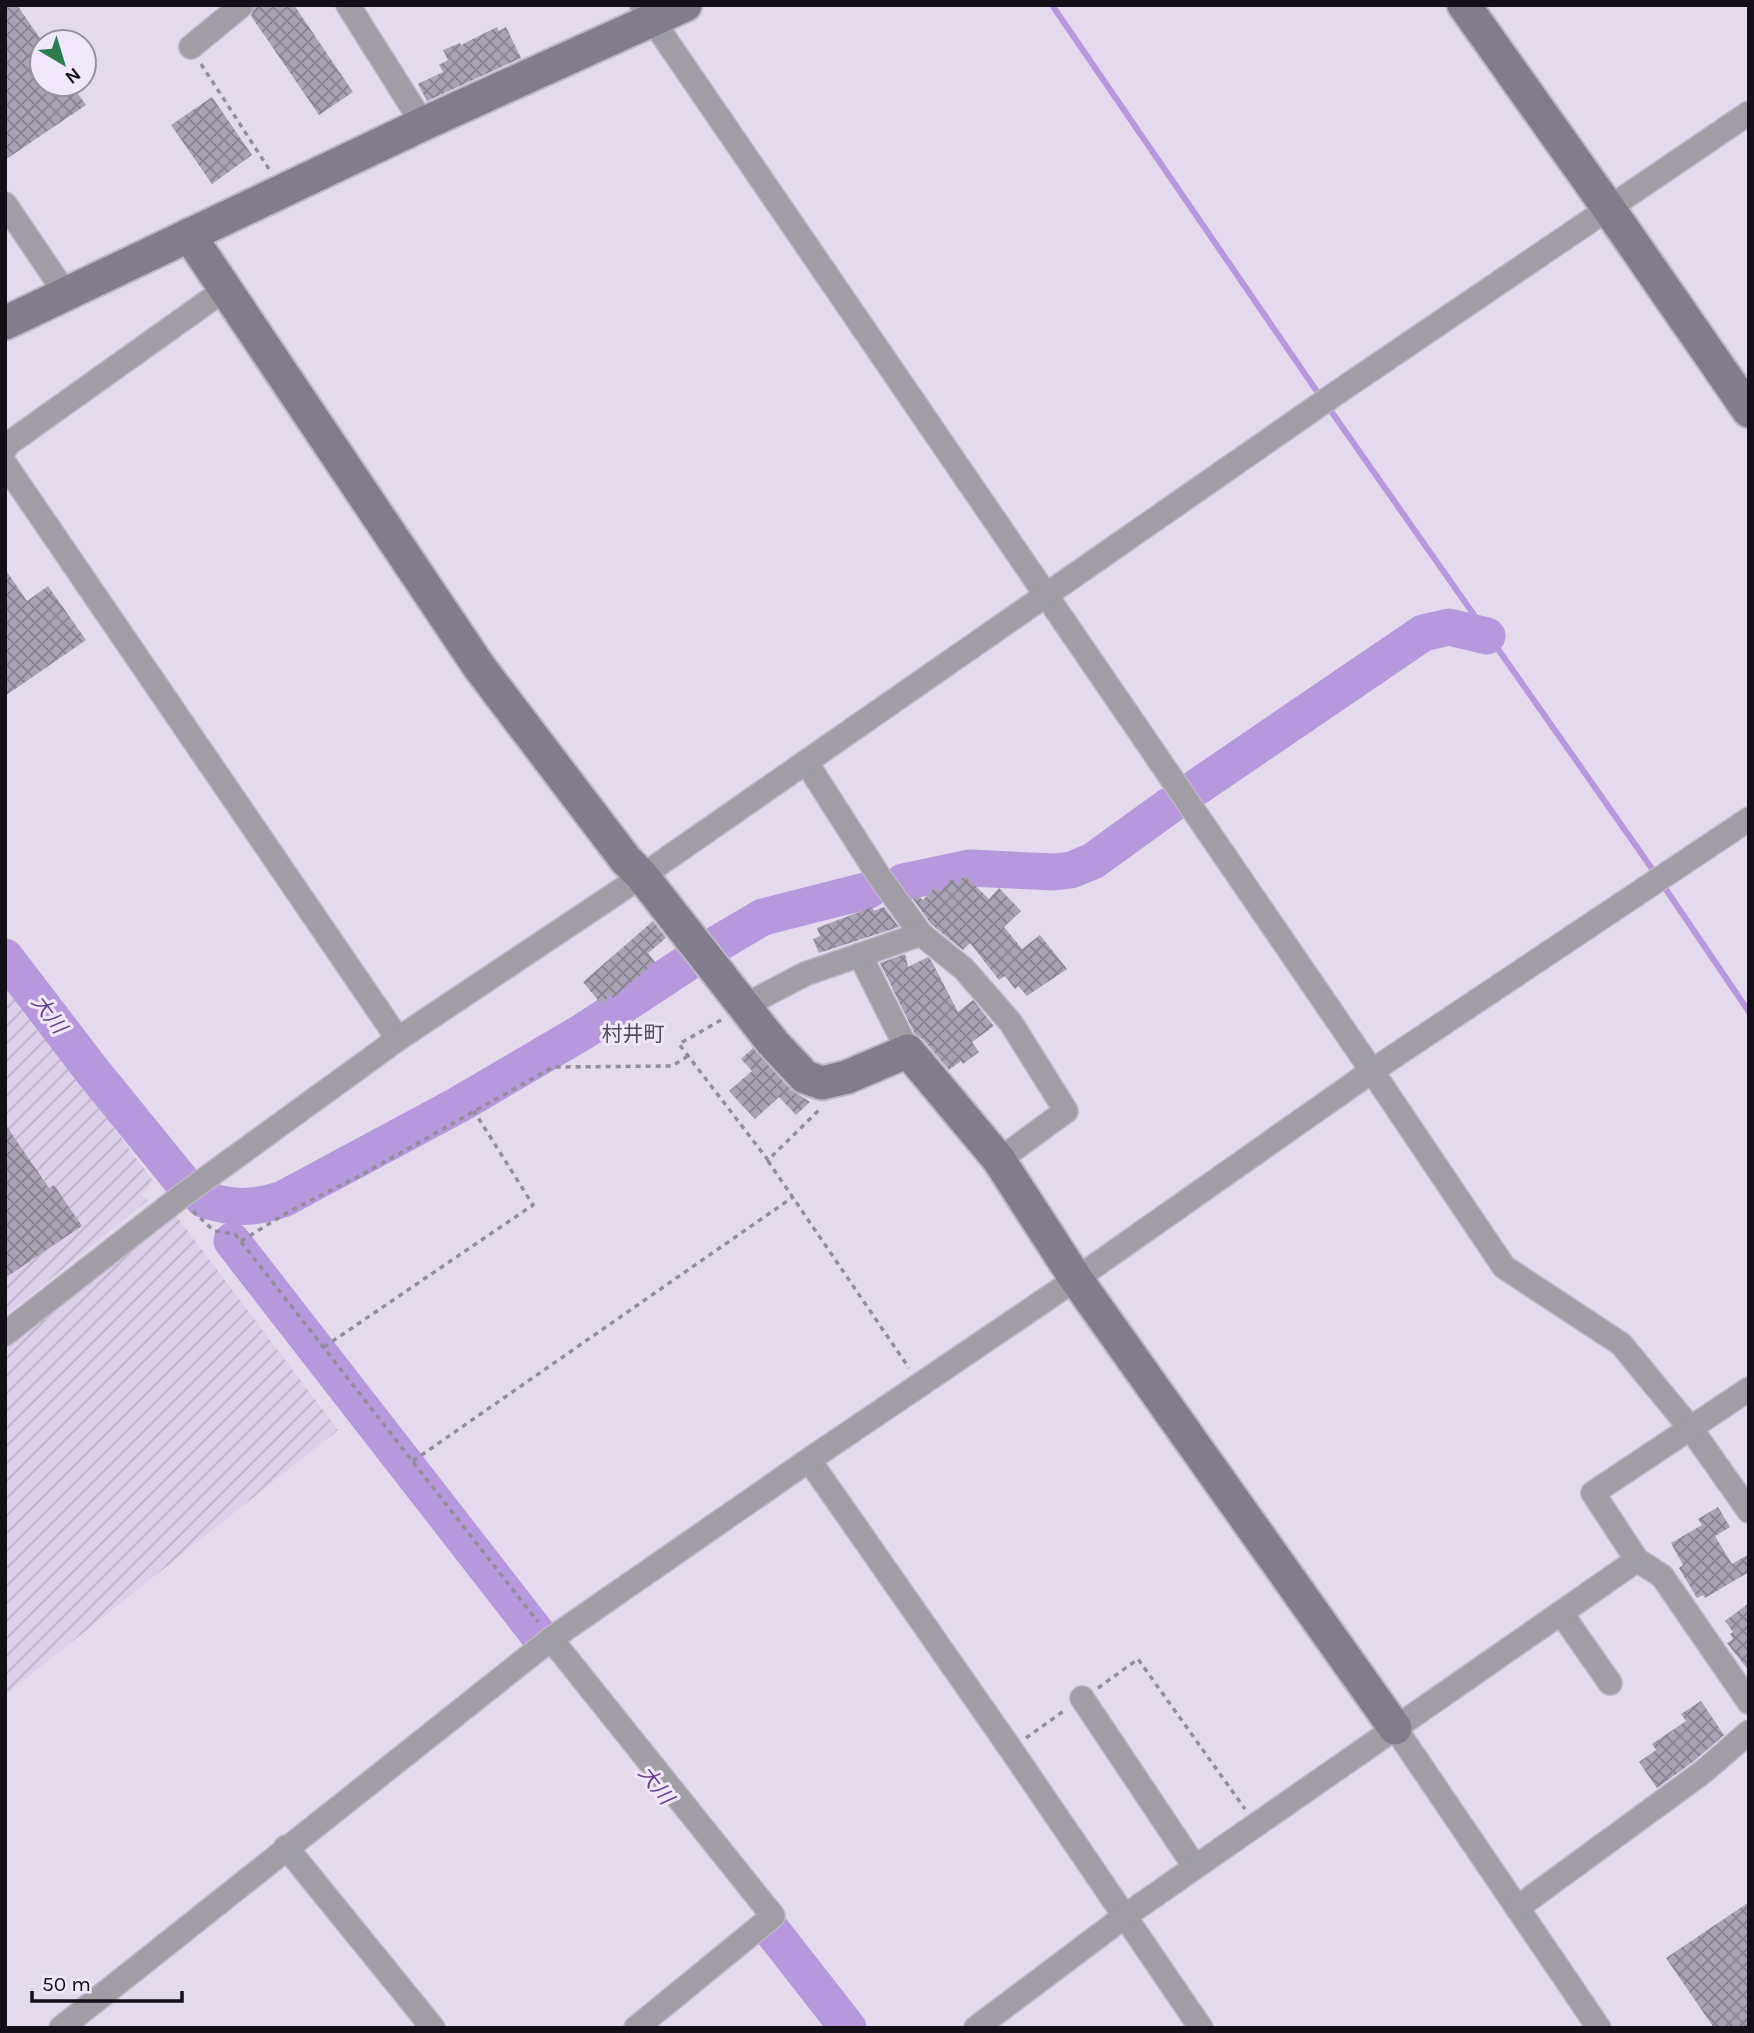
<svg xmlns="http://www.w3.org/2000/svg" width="1754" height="2033" viewBox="0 0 1754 2033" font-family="Karla,'Noto Sans JP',sans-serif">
  <defs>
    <pattern id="industrial-furrows" width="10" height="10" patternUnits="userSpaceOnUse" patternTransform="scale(1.75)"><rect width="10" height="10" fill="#dbcfea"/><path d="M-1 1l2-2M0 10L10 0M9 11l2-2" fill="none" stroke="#bbb1c8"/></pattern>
    <pattern id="building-cross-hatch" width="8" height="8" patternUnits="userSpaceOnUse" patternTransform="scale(1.75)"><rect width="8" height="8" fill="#a9a1b4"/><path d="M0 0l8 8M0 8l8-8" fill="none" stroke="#888291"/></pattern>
  </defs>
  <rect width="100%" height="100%" fill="#e3daee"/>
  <g fill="url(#industrial-furrows)">
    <polygon points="5,969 83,1069 94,1101 153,1181 142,1195 148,1200 5,1316"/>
    <polygon points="174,1213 338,1430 5,1695 5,1348"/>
  </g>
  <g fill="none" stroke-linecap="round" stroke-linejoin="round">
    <g stroke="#b798dc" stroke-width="6">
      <polyline points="1052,5 1318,393"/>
      <polyline points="1331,411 1648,863 1749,1012"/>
    </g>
    <g stroke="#b798dc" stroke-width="37">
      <polyline points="1197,787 1423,633 1449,627 1487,636"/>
      <polyline points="903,882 969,868 1054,872 1071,870 1093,861 1169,806"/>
      <polyline points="717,944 763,917 869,890"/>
      <polyline points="5,957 93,1072 180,1179"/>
      <path d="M203 1199C232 1209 253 1209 283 1199L458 1105 584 1031 687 963"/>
      <polyline points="232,1241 540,1637"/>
      <polyline points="769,1927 848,2028"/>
    </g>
  </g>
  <g fill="url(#building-cross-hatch)">
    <polygon points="5,5 17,5 42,41 42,84 71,84 86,105 5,160"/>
    <polygon points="256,5 294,5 353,92 319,115 251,16"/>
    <polygon points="497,27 499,31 506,27 521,58 427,101 418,84 443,72 439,65 448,60 443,50 460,43 461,45"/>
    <polygon points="212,97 252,155 212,184 171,125"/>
    <polygon points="5,569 27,601 48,586 86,640 5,696"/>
    <polygon points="965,876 989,899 999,888 1021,911 1004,927 1022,949 1040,935 1067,969 1027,996 1018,986 1015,989 1005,976 999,980 970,943 963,950 931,924 913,899 917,895 923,900 935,887 940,892 952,879 957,884"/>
    <polygon points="872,907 874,911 884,907 899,927 819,953 813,939 820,936 817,928"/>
    <polygon points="653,921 666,938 648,953 655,962 613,998 611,995 601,1004 583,982"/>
    <polygon points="905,954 908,967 928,957 931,960 958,1012 973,1000 994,1026 972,1042 979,1052 963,1064 961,1061 949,1070 923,1039 915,1034 880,963"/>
    <polygon points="753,1048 791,1090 810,1102 796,1115 779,1097 755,1119 729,1091 752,1071 741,1059"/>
    <polygon points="5,1124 49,1188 54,1185 82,1226 5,1278"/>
    <polygon points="1718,1507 1730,1527 1715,1536 1732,1564 1749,1554 1749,1572 1705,1598 1703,1595 1697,1598 1679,1568 1683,1565 1671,1543 1702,1525 1698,1519"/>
    <polygon points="1749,1603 1749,1671 1727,1643 1733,1639 1730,1634 1733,1632 1725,1621"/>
    <polygon points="1701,1701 1724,1735 1694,1761 1657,1788 1639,1762 1656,1750 1652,1744 1686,1721 1681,1714"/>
    <polygon points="1749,1902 1749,2028 1714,2028 1666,1958"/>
  </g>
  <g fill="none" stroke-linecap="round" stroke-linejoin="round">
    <defs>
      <g id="street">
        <polyline points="348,5 423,124"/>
        <polyline points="642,5 1372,1071 1504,1267 1621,1344 1691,1429 1749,1511"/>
        <polyline points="191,47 242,5"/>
        <polyline points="5,204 66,294"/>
        <polyline points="5,449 8,444 224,290"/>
        <polyline points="5,464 398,1039"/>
        <polyline points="806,762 879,876 921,934"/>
        <polyline points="860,955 908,1051"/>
        <polyline points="744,1006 805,974 921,934 964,969 1011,1023 1066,1111 999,1160"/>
        <polyline points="5,1334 179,1198 398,1039 642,876 1338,392 1749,113"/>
        <polyline points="1749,1389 1593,1493 1637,1560 1662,1576 1749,1702"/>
        <polyline points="809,1460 1010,1748 1201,2028"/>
        <polyline points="1561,1613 1610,1683"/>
        <polyline points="551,1639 773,1916 636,2028"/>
        <polyline points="1082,1698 1195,1867"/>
        <polyline points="1395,1728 1599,2028"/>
        <polyline points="286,1847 433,2028"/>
        <polyline points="1517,1908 1703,1772 1749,1732"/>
        <polyline points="61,2028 551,1639 809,1460 1076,1279 1372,1071 1749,819"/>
        <polyline points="976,2028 1125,1916 1637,1560"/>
      </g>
      <g id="secondary">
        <polyline points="1464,5 1609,209 1749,411"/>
        <polyline points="189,235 480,668 626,860 642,876 773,1043 805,1077 822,1083 847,1077 908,1051 999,1160 1076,1279 1395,1728"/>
        <polyline points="5,323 423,124 685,5"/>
      </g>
    </defs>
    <use href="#street" stroke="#bdb6c7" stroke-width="26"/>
    <use href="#secondary" stroke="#bdb6c7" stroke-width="37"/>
    <g stroke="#938c9b" stroke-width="3.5" stroke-dasharray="5 5" stroke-linecap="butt">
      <polyline points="201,64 269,169"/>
      <polyline points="721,1020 679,1044 768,1160 821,1108"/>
      <polyline points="768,1161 909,1368"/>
      <polyline points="193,1211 214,1231 235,1234 538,1622"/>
      <polyline points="241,1241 290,1211 361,1175 553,1067 672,1066 688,1056"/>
      <polyline points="324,1347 533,1205 474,1111"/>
      <polyline points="413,1461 793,1197"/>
      <polyline points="1098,1688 1138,1659 1245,1809"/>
      <polyline points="1026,1738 1065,1710"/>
    </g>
    <use href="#street" stroke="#a09da5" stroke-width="23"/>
    <use href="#secondary" stroke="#827d8a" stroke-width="33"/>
  </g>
  <g text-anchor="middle" stroke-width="6" stroke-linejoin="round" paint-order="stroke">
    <g font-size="21" font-style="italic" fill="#663e90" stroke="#f0e7fc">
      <text transform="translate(49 1014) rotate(53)" y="7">大川</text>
      <text transform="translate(656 1785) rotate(52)" y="7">大川</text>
    </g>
    <g font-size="21" fill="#514a5b" stroke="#f0e7fc">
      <text x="633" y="1041">村井町</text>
    </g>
  </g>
  <rect width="1754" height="2033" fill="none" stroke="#121016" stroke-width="14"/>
  <g transform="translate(63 63) rotate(142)"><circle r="33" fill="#f0e7fc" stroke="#9791a0" stroke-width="2"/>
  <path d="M0-5L12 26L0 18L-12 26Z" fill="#2c7d4e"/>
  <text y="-10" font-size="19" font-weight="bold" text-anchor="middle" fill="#121016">N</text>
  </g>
  <path d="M32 1991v10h150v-10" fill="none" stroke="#121016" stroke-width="3.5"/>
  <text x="42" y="1991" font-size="21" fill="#121016" stroke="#f0e7fc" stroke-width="5" paint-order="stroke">50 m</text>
</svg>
